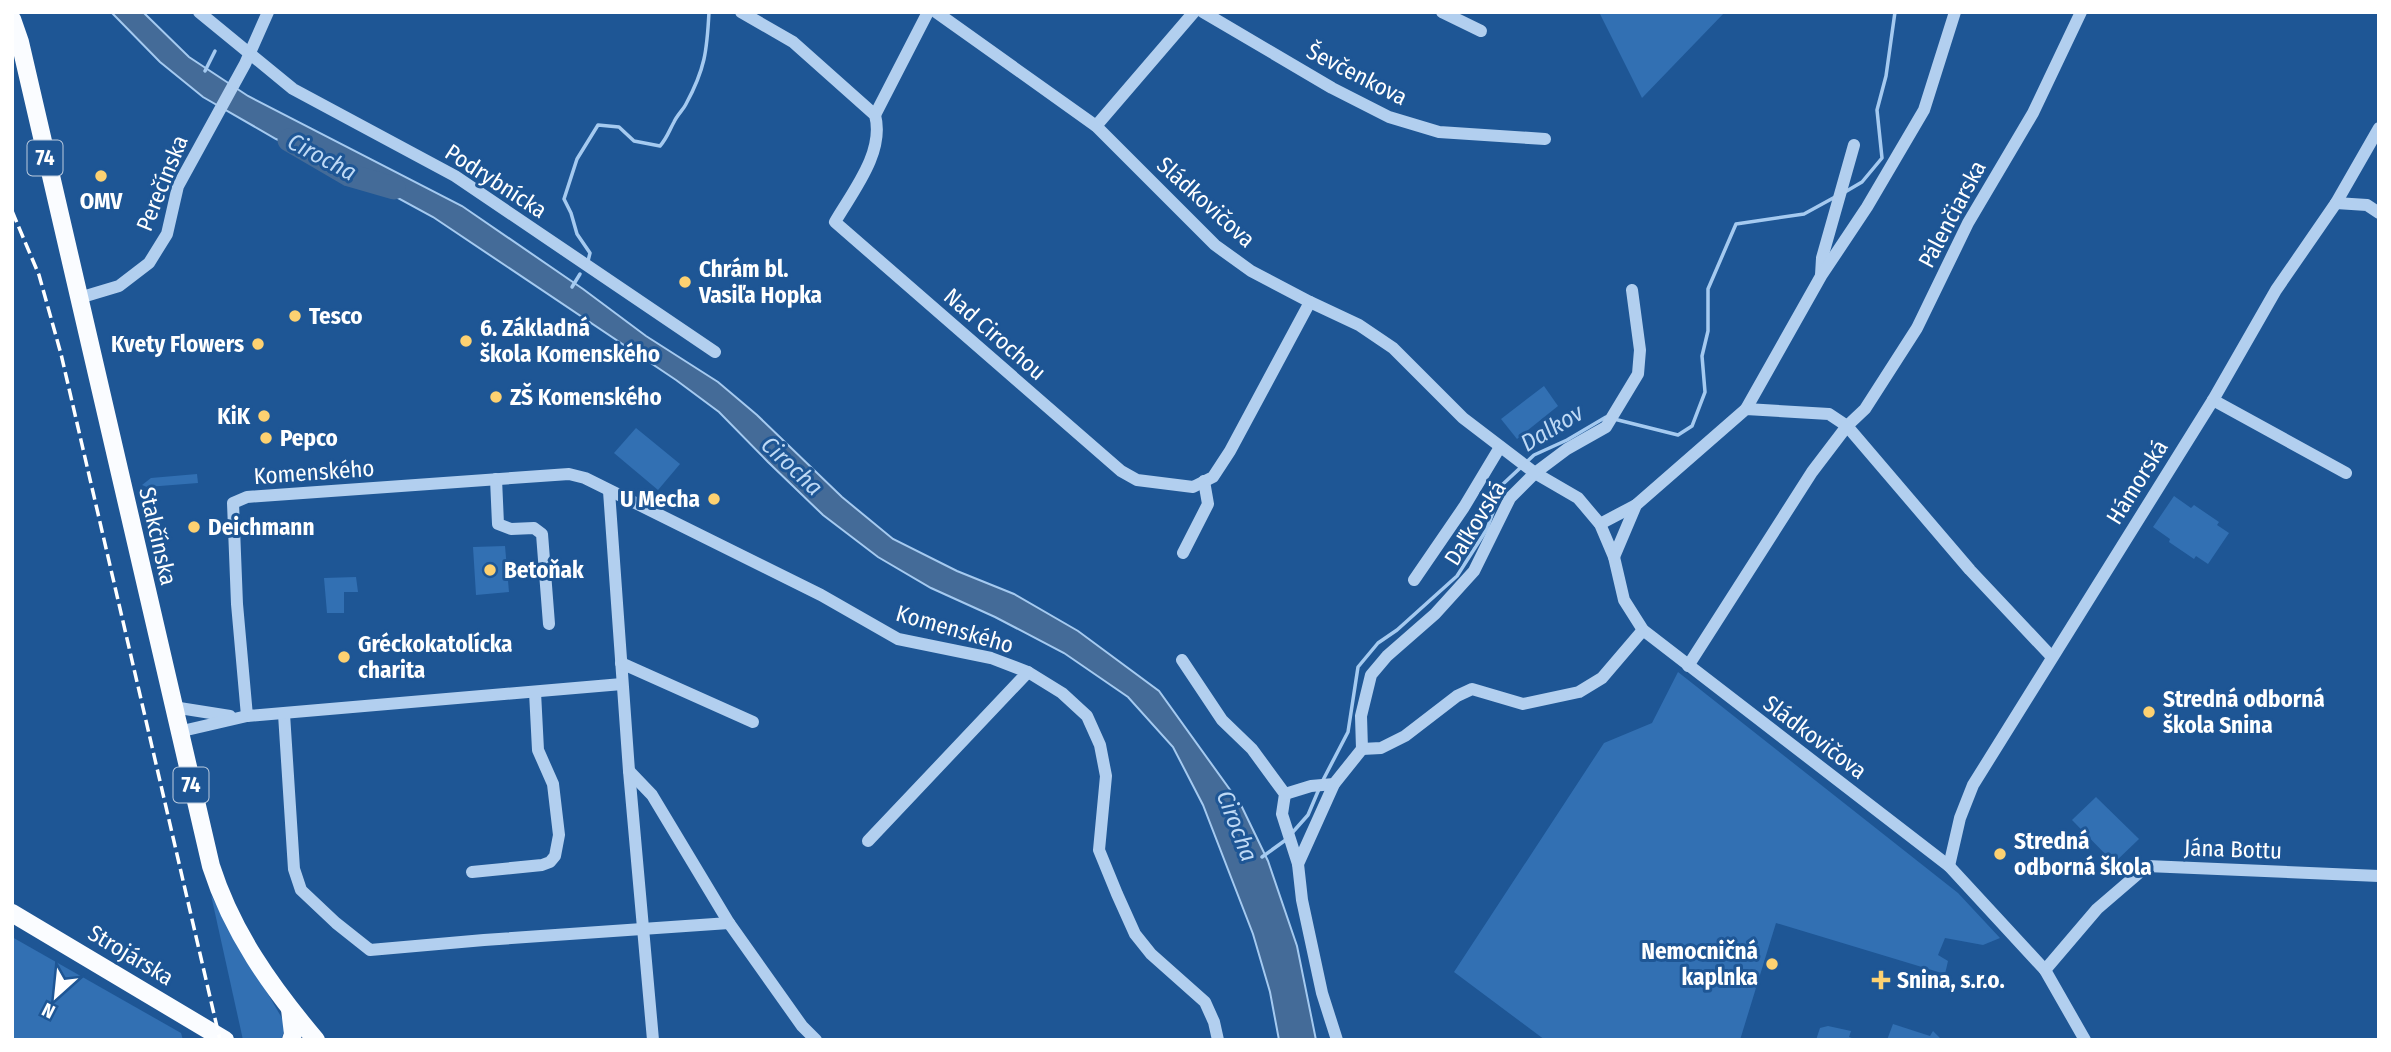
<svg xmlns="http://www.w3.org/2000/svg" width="2391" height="1052" viewBox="0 0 2391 1052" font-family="'Fira Sans Condensed',sans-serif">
  <rect width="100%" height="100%" fill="#1e5695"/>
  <g fill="#3270b3">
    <polygon points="1599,12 1725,12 1642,98"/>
    <polygon points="1544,386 1558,406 1517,439 1501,419"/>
    <polygon points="636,428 680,464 658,490 614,453"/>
    <polygon points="197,474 198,483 147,487 142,485 151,478"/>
    <polygon points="2174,496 2191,508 2194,505 2219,522 2217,525 2229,533 2208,564 2196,556 2194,559 2169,542 2170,539 2153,527"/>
    <polygon points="505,546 509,592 476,595 473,547"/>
    <polygon points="356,577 358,592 344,592 344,613 327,613 324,578"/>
    <polygon points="1678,672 1958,893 2000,938 1983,945 1945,938 1938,955 1948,961 1945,974 1776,923 1740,1040 1545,1040 1454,972 1604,743 1652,723"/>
    <polygon points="2096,797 2139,839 2114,863 2072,820"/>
    <polygon points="211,895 283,1020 284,1031 281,1040 243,1040"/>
    <polygon points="12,937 181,1033 183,1040 12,1040"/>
    <polygon points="1893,1024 1930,1036 1933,1031 1942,1040 1887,1040"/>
    <polygon points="1828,1026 1851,1031 1849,1037 1857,1040 1816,1040 1820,1028"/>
  </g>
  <polygon fill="#446b98" stroke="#a5caf0" stroke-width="2" points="111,12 143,12 189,57 248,96 462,206 583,289 646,336 718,382 757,415 842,497 893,539 957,571 1014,594 1078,631 1159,691 1241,805 1268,861 1297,946 1316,1040 1279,1040 1270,992 1253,934 1203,805 1173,747 1128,697 1064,653 995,617 931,588 878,557 823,515 768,462 719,412 676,380 433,217 341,167 276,139 203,97 160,62"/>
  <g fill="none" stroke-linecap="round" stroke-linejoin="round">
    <g stroke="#a5caf0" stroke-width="3.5">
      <polyline points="205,71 215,51"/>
      <polyline points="1845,192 1862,182 1882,158 1877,110 1886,76 1895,12"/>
      <path d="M588 261 590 253 577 234 571 213 564 199 577 159 598 125 619 127 634 141 660 146C667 138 669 131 674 122 677 115 683 110 686 104 705 69 707 51 709 12"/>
      <polyline points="572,287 580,274"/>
      <polyline points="1614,419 1678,435 1692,426 1705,392 1702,356 1708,331 1708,289 1736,224 1804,214 1835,197"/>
      <polyline points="1322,782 1348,732 1358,667 1378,643 1397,630 1457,576 1487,529 1503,484 1534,455 1567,440 1606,417"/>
      <polyline points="1292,833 1308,815 1319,789"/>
      <polyline points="1262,857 1287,839"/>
    </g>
    <polyline stroke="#446b98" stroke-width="23" points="289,140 349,175 394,188"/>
    <g stroke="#b2cfef" stroke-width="12">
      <polyline points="199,12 293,89 455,176 715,352"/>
      <path d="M741 12 793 42 875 115C885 152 853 191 835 222L1121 471 1137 480 1193 487 1213 477 1230 451 1310 302"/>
      <polyline points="936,12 1096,126 1215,245 1251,271 1310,302 1359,325 1393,348 1463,418 1535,473 1578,498 1600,524 1614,557 1624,600 1643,630 1949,866 2045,970 2085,1040"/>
      <polyline points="1203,12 1332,88 1389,117 1439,132 1545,139"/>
      <polyline points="1442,12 1481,31"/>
      <polyline points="875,115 928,12"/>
      <polyline points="1096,126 1194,12"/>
      <polyline points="2336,203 2367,205 2379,213"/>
      <polyline points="1821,275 1822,258 1854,145"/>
      <polyline points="79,298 119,286 149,263 167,234 178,186 245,64 268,12"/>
      <polyline points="2213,400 2346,473"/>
      <polyline points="1746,409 1821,276 1867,207 1924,110 1955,12"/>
      <polyline points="496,479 498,524 511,529 534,528 542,534 549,624"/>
      <polyline points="609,491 629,771 653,1040"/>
      <polyline points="1600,524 1636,505"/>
      <polyline points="1183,553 1208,504 1204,481"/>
      <polyline points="1614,557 1636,505 1746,409 1829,414 1847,426 1970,570 2051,656"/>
      <polyline points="1414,580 1464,507 1500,447"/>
      <polyline points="1182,660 1222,720 1252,749 1285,794 1282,814 1298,864"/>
      <polyline points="621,663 753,722"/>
      <polyline points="1688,666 1812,472 1847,426 1865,409 1917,328 1968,223 2033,113 2081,12"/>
      <polyline points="173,707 230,716"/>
      <polyline points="284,714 294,869 301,890 336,923 370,950 484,940 729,923"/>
      <polyline points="247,716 237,604 233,503 247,497 569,474 585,478 821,595 898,639 991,658 1028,672 1062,693 1087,716 1100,745 1106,776 1099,850 1117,894 1135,934 1151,954 1205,1002 1214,1022 1218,1040"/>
      <polyline points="178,732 247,716 622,684"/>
      <polyline points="1362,749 1381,748 1405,736 1457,696 1472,689 1523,704 1579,692 1602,678 1643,630"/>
      <polyline points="629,771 652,795 729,923 802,1026 816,1040"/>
      <polyline points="1285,794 1311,786 1334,784"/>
      <polyline points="868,841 1028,672"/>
      <polyline points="1949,866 1960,818 1973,785 2213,400 2276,290 2336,203 2379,128"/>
      <polyline points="472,872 542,865 550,862 555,856 559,835 553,784 538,750 535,692"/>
      <polyline points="2045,970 2097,909 2147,866 2379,876"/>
      <polyline points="1337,1040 1322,993 1302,900 1298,864 1334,784 1362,749 1361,716 1371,675 1387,656 1435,614 1474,571 1510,498 1535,473 1567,449 1606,427 1638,374 1640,350 1632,290"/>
    </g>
    <g stroke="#fafcff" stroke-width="18">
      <path d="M12 19 20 42 211 866C232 932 271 987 316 1040"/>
      <polyline points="12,913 225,1040"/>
      <polyline points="290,1009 293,1034 291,1040"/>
    </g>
    <polyline stroke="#fff" stroke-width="3.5" stroke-dasharray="12 5" stroke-linecap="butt" points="12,211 39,275 61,354 220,1040"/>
  </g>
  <g fill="#fdd171" stroke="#1e5695" stroke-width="2.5">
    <circle cx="101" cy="176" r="7"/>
    <circle cx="685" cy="282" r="7"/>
    <circle cx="295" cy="316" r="7"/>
    <circle cx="466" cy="341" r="7"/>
    <circle cx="258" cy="344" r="7"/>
    <circle cx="496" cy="397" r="7"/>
    <circle cx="264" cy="416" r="7"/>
    <circle cx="266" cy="438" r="7"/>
    <circle cx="714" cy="499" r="7"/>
    <circle cx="194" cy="527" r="7"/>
    <circle cx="490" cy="570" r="7"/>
    <circle cx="344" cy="657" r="7"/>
    <circle cx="2149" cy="712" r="7"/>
    <circle cx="2000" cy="854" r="7"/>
    <circle cx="1772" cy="964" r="7"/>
    <path d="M1877.5 969.5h7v7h7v7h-7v7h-7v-7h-7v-7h7z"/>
  </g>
  <g text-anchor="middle" stroke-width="6" stroke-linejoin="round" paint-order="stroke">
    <g fill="#1e5695" stroke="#bcccdf" stroke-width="2">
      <rect x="27.5" y="140.5" width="35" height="35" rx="5"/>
      <rect x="173.5" y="767.5" width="35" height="35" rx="5"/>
    </g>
    <g font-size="21" font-weight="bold" fill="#fff">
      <text x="45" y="165">74</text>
      <text x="191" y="792">74</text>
    </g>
    <g font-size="23" fill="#fff" stroke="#1e5695">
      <text transform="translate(1357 74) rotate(27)" y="8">Ševčenkova</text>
      <text transform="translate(496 181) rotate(33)" y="8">Podrybnícka</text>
      <text transform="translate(162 183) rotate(-68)" y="8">Perečínska</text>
      <text transform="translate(1206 202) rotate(42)" y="8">Sládkovičova</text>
      <text transform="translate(1952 214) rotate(-62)" y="8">Pálenčiarska</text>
      <text transform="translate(995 334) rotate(41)" y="8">Nad Cirochou</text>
      <text transform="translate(314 472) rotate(-4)" y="8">Komenského</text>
      <text transform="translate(2137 482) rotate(-58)" y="8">Hámorská</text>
      <text transform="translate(1475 523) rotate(-58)" y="8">Daľkovská</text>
      <text transform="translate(158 536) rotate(77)" y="8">Stakčínska</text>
      <text transform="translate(955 629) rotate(16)" y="8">Komenského</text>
      <text transform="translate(1815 737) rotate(37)" y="8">Sládkovičova</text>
      <text transform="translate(2233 849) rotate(2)" y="8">Jána Bottu</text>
      <text transform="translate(131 955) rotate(31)" y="8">Strojárska</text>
    </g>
    <g font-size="23" font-weight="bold" fill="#fff" stroke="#1e5695" text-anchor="start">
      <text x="101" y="209" text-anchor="middle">OMV</text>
      <text x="699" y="277">Chrám bl.<tspan x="699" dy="26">Vasiľa Hopka</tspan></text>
      <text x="309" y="324">Tesco</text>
      <text x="480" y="336">6. Základná<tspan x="480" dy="26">škola Komenského</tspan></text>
      <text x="244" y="352" text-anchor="end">Kvety Flowers</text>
      <text x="510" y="405">ZŠ Komenského</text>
      <text x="250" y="424" text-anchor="end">KiK</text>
      <text x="280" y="446">Pepco</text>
      <text x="700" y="507" text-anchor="end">U Mecha</text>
      <text x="208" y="535">Deichmann</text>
      <text x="504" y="578">Betoňak</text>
      <text x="358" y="652">Gréckokatolícka<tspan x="358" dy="26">charita</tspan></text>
      <text x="2163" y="707">Stredná odborná<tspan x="2163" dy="26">škola Snina</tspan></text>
      <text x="2014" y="849">Stredná<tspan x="2014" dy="26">odborná škola</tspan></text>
      <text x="1758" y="959" text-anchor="end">Nemocničná<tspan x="1758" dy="26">kaplnka</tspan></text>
      <text x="1897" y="988">Snina, s.r.o.</text>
    </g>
    <g font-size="24" font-style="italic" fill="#bed9f5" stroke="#1e5695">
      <text transform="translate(322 157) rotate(28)" y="8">Cirocha</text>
      <text transform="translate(1552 428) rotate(-31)" y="8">Dalkov</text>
      <text transform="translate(792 466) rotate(43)" y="8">Cirocha</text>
      <text transform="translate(1237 826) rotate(69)" y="8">Cirocha</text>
    </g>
  </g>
  <rect width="2391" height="1052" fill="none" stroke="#ffffff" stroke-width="28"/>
  <g transform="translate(56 996) rotate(207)" stroke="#1e5695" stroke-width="5" paint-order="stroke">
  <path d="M0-5L12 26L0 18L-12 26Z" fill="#ffffff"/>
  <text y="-10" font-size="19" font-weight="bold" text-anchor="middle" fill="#ffffff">N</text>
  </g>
</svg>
